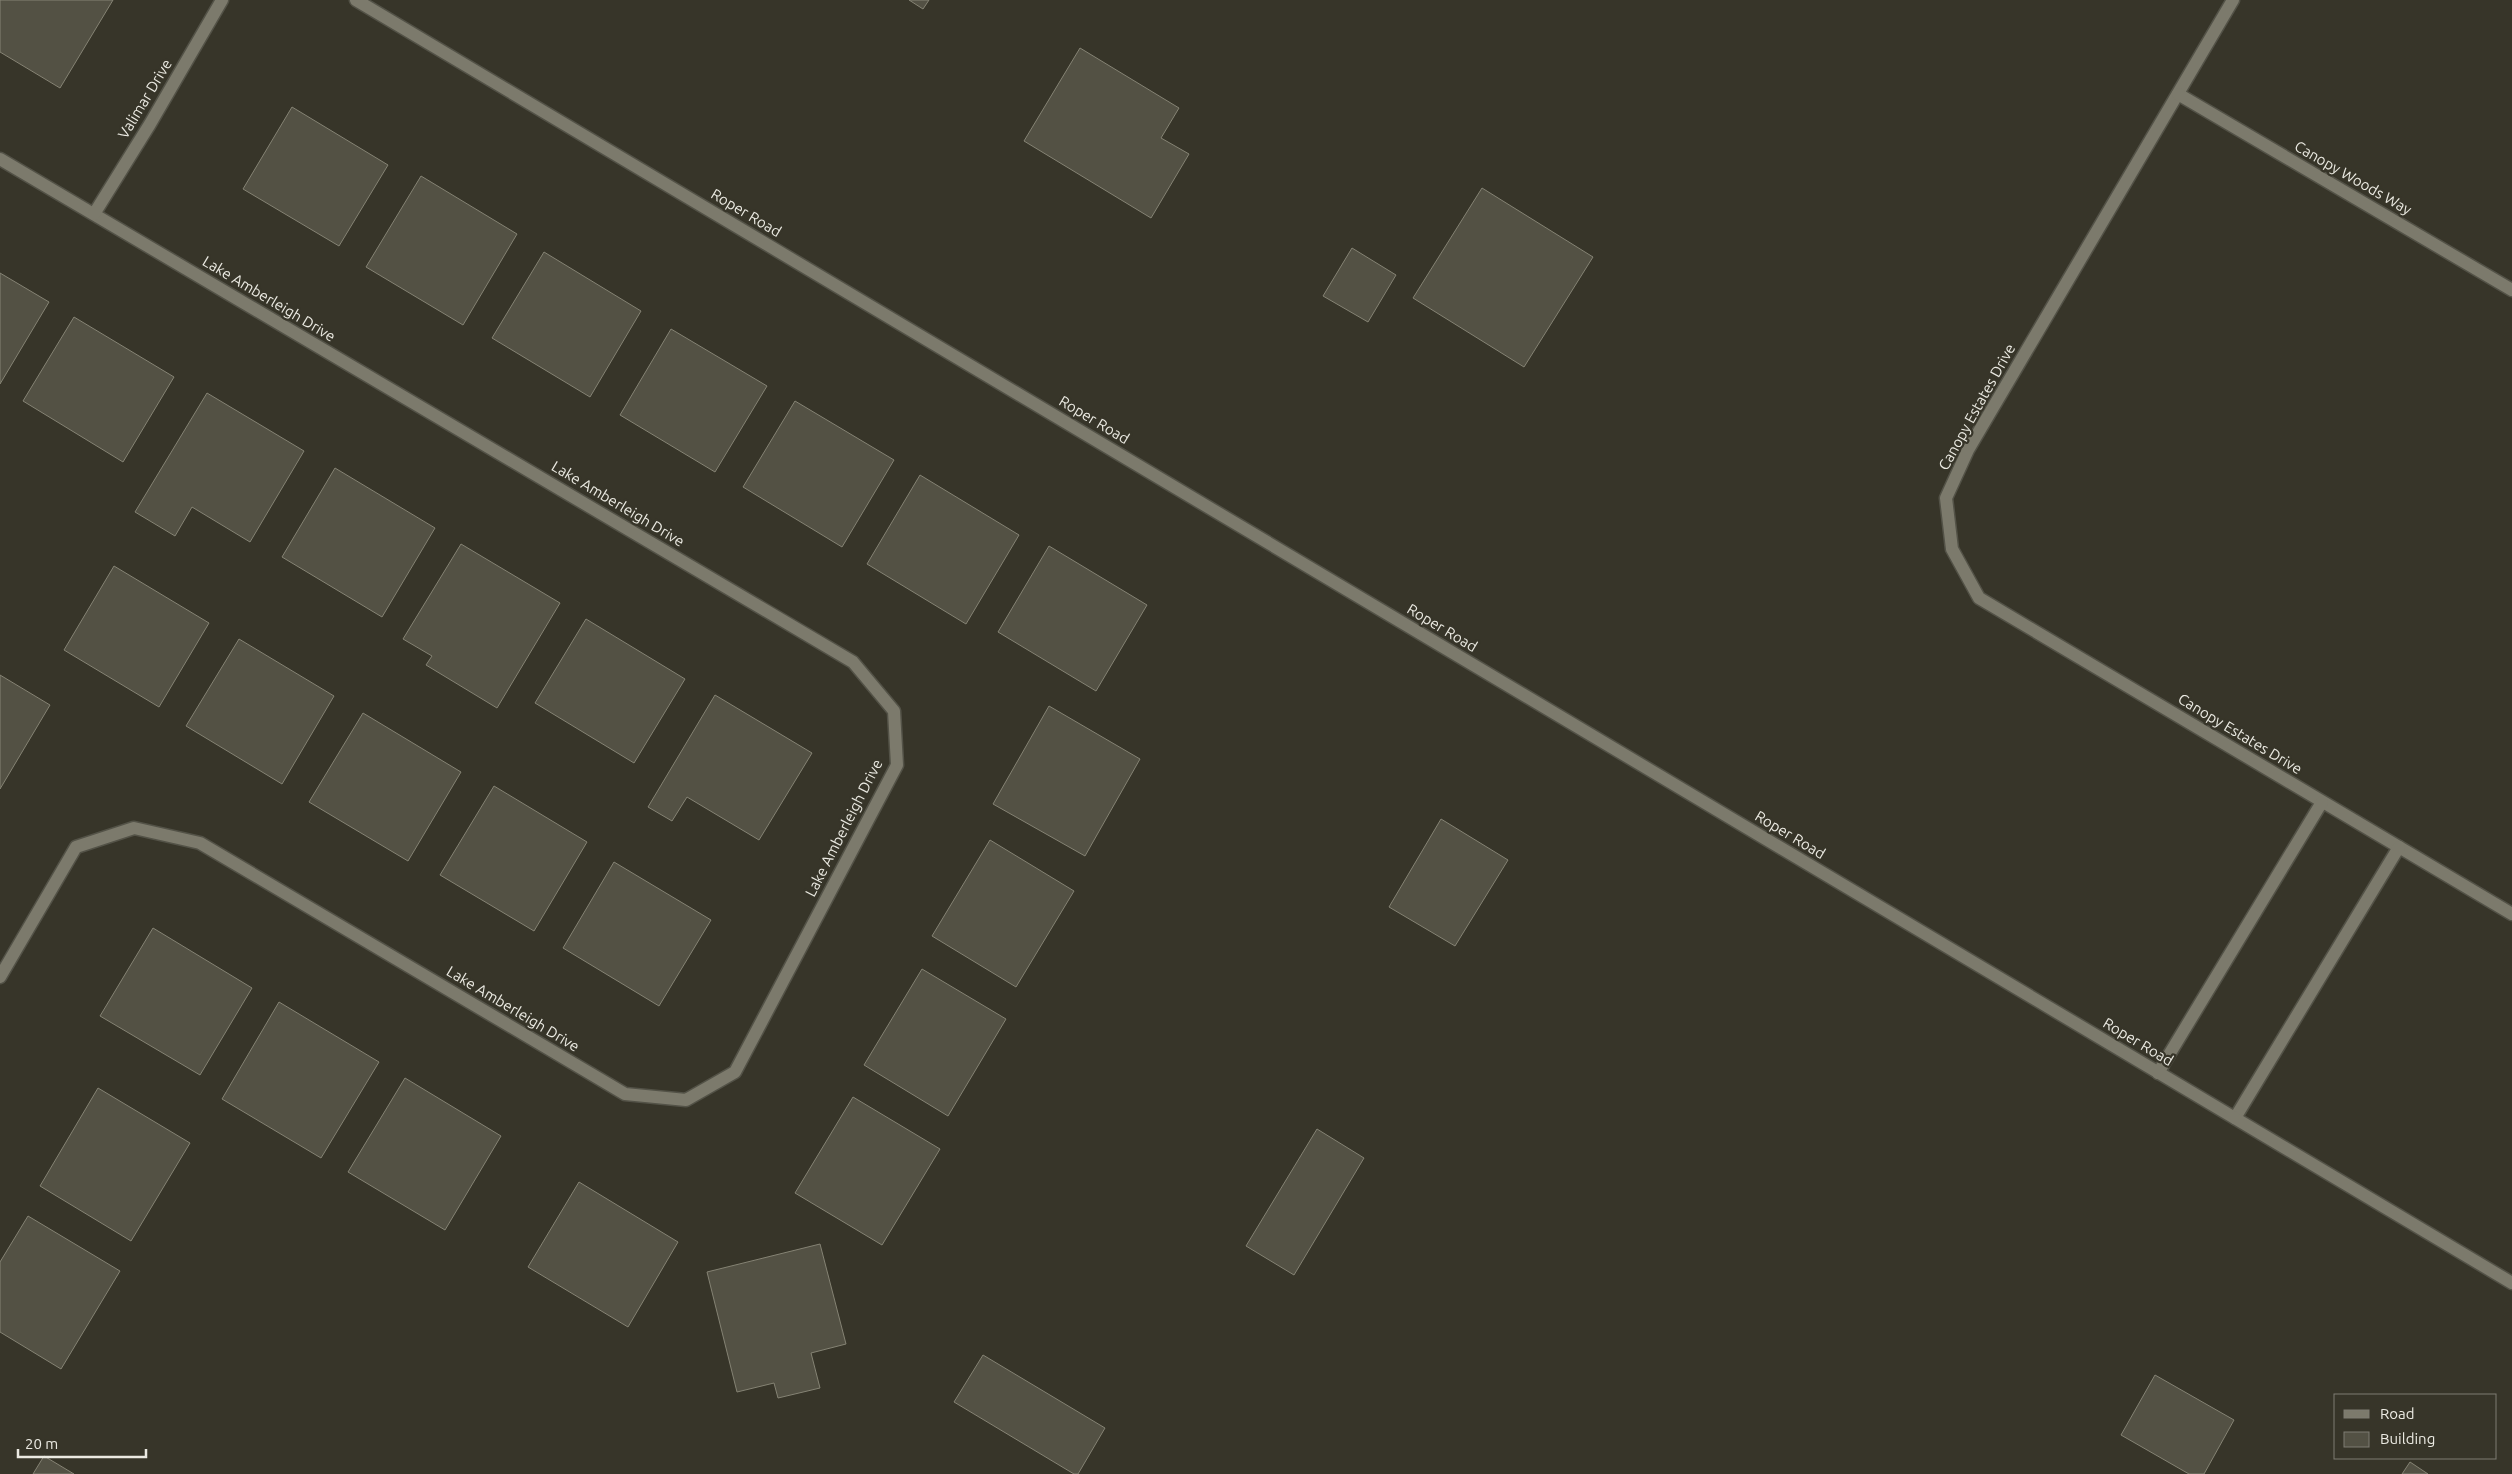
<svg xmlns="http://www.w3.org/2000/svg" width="2512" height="1474" viewBox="0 0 2512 1474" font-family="Ubuntu,sans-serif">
  <rect width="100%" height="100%" fill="#373529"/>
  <g fill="#535144" stroke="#858374">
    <polygon points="0,0 113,0 60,88 0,52"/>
    <polygon points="909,0 929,0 923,9"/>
    <polygon points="1080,48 1179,108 1161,138 1189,154 1151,218 1024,141"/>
    <polygon points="292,107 388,165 339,246 243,189"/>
    <polygon points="421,176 517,234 463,325 366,267"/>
    <polygon points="1482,188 1593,257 1524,367 1413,298"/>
    <polygon points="1352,248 1396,275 1368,322 1323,296"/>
    <polygon points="544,252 641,311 590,397 492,338"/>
    <polygon points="0,273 49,302 0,384"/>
    <polygon points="74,317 174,377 123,462 23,401"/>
    <polygon points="671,329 767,386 715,472 620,415"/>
    <polygon points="207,393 304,451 250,542 192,507 175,536 135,512"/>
    <polygon points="795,401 894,460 842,547 743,487"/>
    <polygon points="335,468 435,528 382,617 282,557"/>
    <polygon points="920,475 1019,535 966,624 867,564"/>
    <polygon points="461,544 560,603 497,708 426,665 432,656 403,639"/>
    <polygon points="1049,546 1147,605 1096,691 998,632"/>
    <polygon points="114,566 209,623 159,707 64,650"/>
    <polygon points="586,619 685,679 634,763 535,703"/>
    <polygon points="239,639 334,696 282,784 186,726"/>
    <polygon points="0,675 50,705 0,789"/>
    <polygon points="715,695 812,753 759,840 687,797 672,821 648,807"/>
    <polygon points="1049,706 1140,759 1085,856 993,804"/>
    <polygon points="363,713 461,772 408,861 309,802"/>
    <polygon points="494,786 587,842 534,931 440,875"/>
    <polygon points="1441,819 1508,860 1455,946 1389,907"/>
    <polygon points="990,840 1074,891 1016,987 932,936"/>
    <polygon points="614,862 711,920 659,1006 563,948"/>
    <polygon points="153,928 252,988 200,1075 100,1016"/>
    <polygon points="922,969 1006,1019 948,1116 864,1065"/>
    <polygon points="279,1002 379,1062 321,1158 222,1099"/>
    <polygon points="405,1078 501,1136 445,1230 348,1172"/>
    <polygon points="98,1088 190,1143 131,1241 40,1186"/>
    <polygon points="853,1097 940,1149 882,1245 795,1193"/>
    <polygon points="1317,1129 1364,1158 1294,1275 1246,1246"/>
    <polygon points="579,1182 678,1242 628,1327 528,1267"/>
    <polygon points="28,1216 120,1271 61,1369 0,1332 0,1262"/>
    <polygon points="820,1244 846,1344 811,1353 820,1388 778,1398 774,1383 737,1392 707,1272"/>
    <polygon points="983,1355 1105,1428 1078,1474 1074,1474 954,1402"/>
    <polygon points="2155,1375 2234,1420 2204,1474 2189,1474 2121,1435"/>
    <polygon points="44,1456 74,1474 33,1474"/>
    <polygon points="2410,1462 2428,1474 2402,1474"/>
  </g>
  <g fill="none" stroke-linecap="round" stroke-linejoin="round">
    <defs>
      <g id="minor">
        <polyline points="2233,0 1968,450 1946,498 1952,549 1979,598 2512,914"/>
        <polyline points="2178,94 2512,290"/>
        <polyline points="0,159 853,662 894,711 897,765 735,1072 686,1100 625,1094 200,843 134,828 76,847 0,977"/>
        <polyline points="94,214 150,124 222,0"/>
        <polyline points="2158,1073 2322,802"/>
        <polyline points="2235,1118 2399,847"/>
      </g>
      <polyline id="tertiary" points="356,0 2512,1283"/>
    </defs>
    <use href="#minor" stroke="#535247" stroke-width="15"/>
    <use href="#tertiary" stroke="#535247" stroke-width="15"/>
    <use href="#minor" stroke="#7c7a6c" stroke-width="12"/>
    <use href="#tertiary" stroke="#7c7a6c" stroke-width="12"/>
  </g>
  <g text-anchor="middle" stroke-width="4.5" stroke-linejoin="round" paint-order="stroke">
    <g font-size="15" fill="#ebeae2" stroke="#373529">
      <text transform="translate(145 99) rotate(-59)" y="5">Valimar Drive</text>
      <text transform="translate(2353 178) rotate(30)" y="5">Canopy Woods Way</text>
      <text transform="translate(746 213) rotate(31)" y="5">Roper Road</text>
      <text transform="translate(269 299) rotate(31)" y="5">Lake Amberleigh Drive</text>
      <text transform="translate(1977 407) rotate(-61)" y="5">Canopy Estates Drive</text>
      <text transform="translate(1094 420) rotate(31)" y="5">Roper Road</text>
      <text transform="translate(618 504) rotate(31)" y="5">Lake Amberleigh Drive</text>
      <text transform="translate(1442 628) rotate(31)" y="5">Roper Road</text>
      <text transform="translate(2240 734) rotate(31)" y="5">Canopy Estates Drive</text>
      <text transform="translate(844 828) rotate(-63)" y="5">Lake Amberleigh Drive</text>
      <text transform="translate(1790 835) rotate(31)" y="5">Roper Road</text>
      <text transform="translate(513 1009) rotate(31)" y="5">Lake Amberleigh Drive</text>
      <text transform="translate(2138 1042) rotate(31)" y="5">Roper Road</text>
    </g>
  </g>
  <rect x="2334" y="1394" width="162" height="65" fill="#373529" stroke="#7f7d73"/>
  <rect x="2344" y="1410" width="25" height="8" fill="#7c7a6c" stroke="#7f7d73"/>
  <text x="2380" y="1419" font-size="15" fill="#ebeae2">Road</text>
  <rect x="2344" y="1432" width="25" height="15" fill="#535144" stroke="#7f7d73"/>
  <text x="2380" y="1444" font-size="15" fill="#ebeae2">Building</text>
  <path d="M18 1449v8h128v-8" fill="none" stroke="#ebeae2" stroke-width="2.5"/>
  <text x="25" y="1449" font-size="15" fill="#ebeae2" stroke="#373529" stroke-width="4" paint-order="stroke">20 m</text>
</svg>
